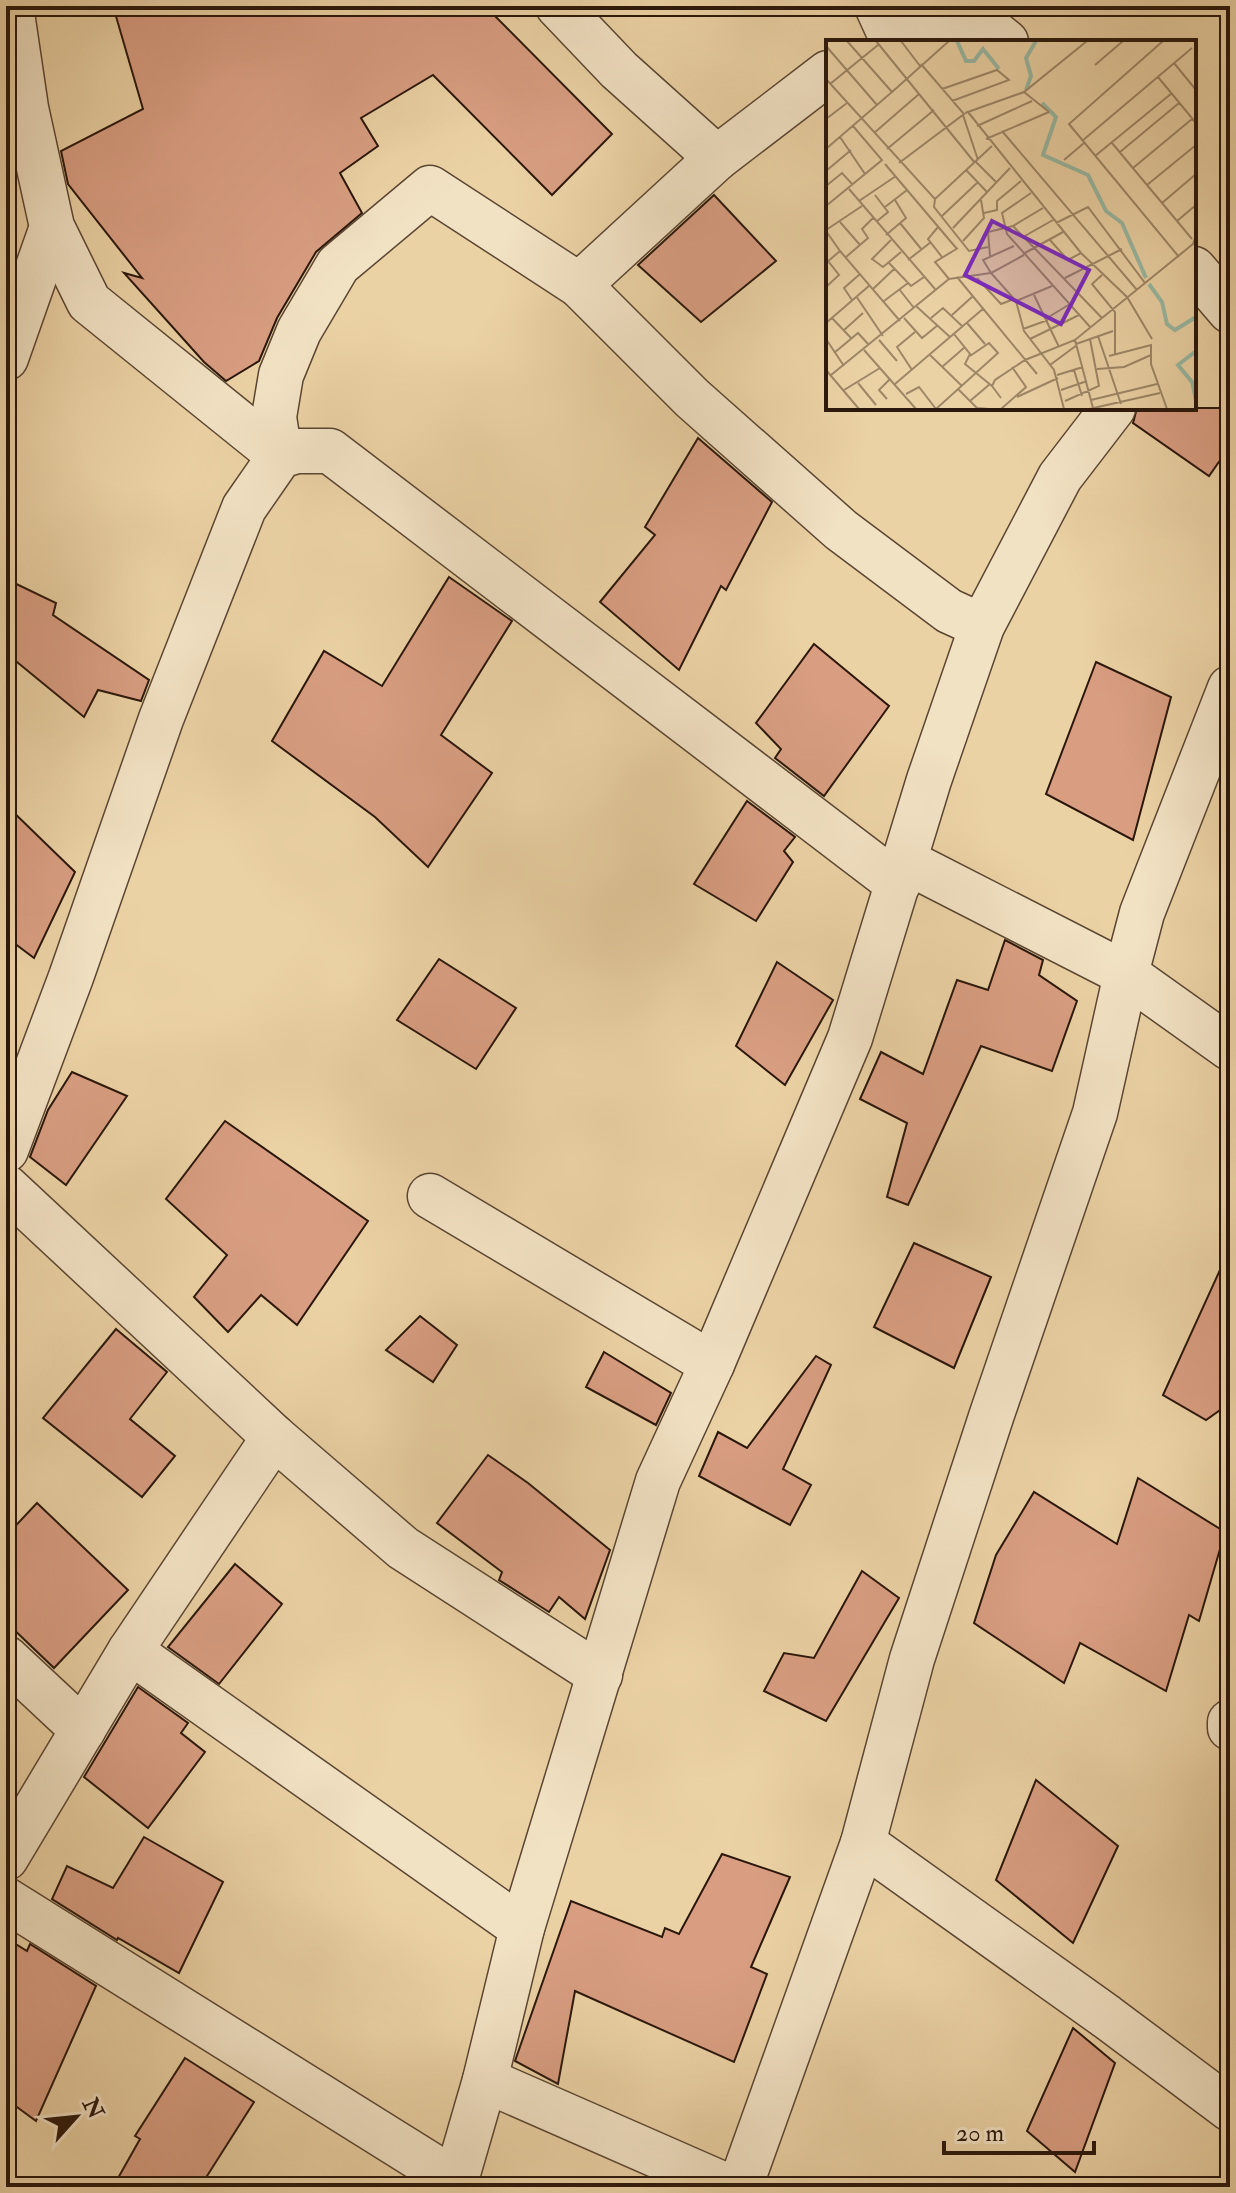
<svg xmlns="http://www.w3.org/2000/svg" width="1236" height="2193" viewBox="0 0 1236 2193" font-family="'IM FELL Double Pica',serif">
  <rect width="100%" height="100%" fill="#ebd2a5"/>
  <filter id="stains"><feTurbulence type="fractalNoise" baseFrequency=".0025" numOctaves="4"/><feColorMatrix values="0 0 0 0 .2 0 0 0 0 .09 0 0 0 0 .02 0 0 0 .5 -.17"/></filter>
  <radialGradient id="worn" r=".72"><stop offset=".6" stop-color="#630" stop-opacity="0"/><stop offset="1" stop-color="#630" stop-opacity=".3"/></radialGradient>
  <g fill="#d99e82" stroke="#2b170b" stroke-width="2">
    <polygon points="113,6 485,6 612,134 552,195 433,75 361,118 378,146 340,173 362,213 316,252 277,318 259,361 226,381 204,362 124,273 142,278 68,184 61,151 143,109"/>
    <polygon points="714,195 776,261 701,322 638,265"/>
    <polygon points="1137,408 1230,408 1230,446 1209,476 1133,423"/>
    <polygon points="698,438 772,502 726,590 721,586 679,670 600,602 655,535 645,527"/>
    <polygon points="449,577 512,621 441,735 492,773 428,867 375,817 272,741 324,651 382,686"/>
    <polygon points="6,579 56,603 53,615 149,680 141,701 98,690 84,717 6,653"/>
    <polygon points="814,644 889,706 824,796 775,758 781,749 756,723"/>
    <polygon points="1096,662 1171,697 1133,840 1046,794"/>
    <polygon points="747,801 795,837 784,851 793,862 756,921 694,884"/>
    <polygon points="6,805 75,872 34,958 6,937"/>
    <polygon points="1005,940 1043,960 1039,975 1077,1001 1052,1071 981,1046 908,1205 887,1197 907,1123 860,1099 881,1052 923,1074 957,980 988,990"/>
    <polygon points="439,959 516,1008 476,1069 397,1020"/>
    <polygon points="777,962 833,1000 785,1085 736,1046"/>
    <polygon points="72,1072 127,1096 66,1185 30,1157 48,1110"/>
    <polygon points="225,1121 368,1221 297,1325 261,1295 228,1332 194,1297 227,1255 166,1199"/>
    <polygon points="914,1243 991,1277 954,1368 874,1327"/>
    <polygon points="1230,1248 1230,1403 1206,1420 1163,1395"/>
    <polygon points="420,1316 457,1345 433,1382 386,1350"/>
    <polygon points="116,1329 167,1372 130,1419 175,1456 142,1497 43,1418"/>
    <polygon points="604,1352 671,1393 656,1425 586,1387"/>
    <polygon points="816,1356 831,1365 783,1469 811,1485 790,1525 699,1476 718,1432 747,1448"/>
    <polygon points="488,1455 528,1483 610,1550 585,1619 559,1597 549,1612 499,1580 502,1572 437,1523"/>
    <polygon points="1138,1478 1225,1532 1199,1621 1189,1615 1166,1691 1080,1643 1064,1683 974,1623 996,1555 1034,1492 1117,1544"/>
    <polygon points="37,1503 128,1590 54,1668 6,1622 6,1536"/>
    <polygon points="235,1564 282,1604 219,1684 168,1647"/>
    <polygon points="862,1571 899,1598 826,1721 764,1691 784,1653 814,1658"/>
    <polygon points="138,1687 188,1723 181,1733 205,1752 148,1828 84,1777"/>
    <polygon points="1036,1780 1118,1846 1073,1943 996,1880"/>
    <polygon points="144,1837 223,1882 179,1973 118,1938 117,1940 52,1899 67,1866 113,1888"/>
    <polygon points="722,1854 790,1877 751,1967 767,1974 734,2062 575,1991 558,2084 515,2061 571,1901 662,1937 665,1928 679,1934"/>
    <polygon points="6,1938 27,1951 30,1944 96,1986 36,2121 6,2099"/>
    <polygon points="1073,2028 1115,2063 1075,2172 1027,2131"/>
    <polygon points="185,2058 254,2102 200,2187 113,2187 140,2139 135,2136"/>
  </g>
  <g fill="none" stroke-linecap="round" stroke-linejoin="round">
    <defs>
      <g id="minor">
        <polyline points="558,6 619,70 717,158"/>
        <polyline points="877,6 893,41"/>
        <polyline points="6,10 13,20 26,108 52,227 89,302 280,456"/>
        <polyline points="892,42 965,24 990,29 1006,42"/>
        <polyline points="1194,269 1230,311"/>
        <polyline points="579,285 717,158 828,73"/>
        <polyline points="6,358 52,227"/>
        <polyline points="280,456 274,417 281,375 299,331 338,265 430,188 579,285 692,398 841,530 949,611 982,626"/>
        <polyline points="905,861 1126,974 1230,1048"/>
        <polyline points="6,1150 71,977 161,719 244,508 280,456 297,451 330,451 898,884"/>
        <polyline points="6,1187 274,1437 403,1548 600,1675"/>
        <polyline points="430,1196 712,1364"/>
        <polyline points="130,1651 522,1928"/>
        <polyline points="6,1658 83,1730"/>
        <polyline points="1230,1722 1230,1728"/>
        <polyline points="863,1843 1107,2017 1230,2109"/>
        <polyline points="6,1858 130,1651 274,1437"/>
        <polyline points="6,1900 456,2181"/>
        <polyline points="485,2080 729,2187"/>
        <polyline points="454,2187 485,2080 522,1928 658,1481 712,1364 850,1038 929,780 982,626 1060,477 1113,408"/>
        <polyline points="740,2187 863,1843 912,1659 992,1414 1095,1113 1126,974 1142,913 1230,688"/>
      </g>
    </defs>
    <use href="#minor" stroke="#5b4632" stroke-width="47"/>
    <use href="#minor" stroke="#f2e2c4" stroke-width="44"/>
  </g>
  <g transform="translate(826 40)">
    <rect width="370" height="370" fill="#ebd2a5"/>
    <path fill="none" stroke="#99b8a1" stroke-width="4" d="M131 1 140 21H148L157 9 173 29M200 50 205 36 200 18 210 1M216 63 230 77 217 115 262 135 280 171 296 183 320 238M323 244 336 262 341 284 349 290 370 277M370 311 352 325 366 342 370 360"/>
    <path fill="none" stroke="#9e8767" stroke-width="2" d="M50 1 149 123M75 1 94 26M337 1 243 84 353 217M0 6 51 65M348 23 370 50M269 25 297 1M332 37 370 83M0 39 109 159 108 167 143 211 162 207M4 44 52 5M116 49 171 30 183 40 126 61M66 52 123 1M198 52 223 72M142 72 255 213M139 73 198 52 261 1M137 75 152 120M0 79 21 63M151 86 206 61M176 91 311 250M48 93 93 54M14 97 39 134M160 99 223 72M256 101 366 8M286 103 366 199M1 108 66 52 21 1M61 109 108 70M294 112 353 63M269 116 346 53M238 120 258 103M150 122 171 143M73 123 138 74 95 24M59 124 131 209M307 128 366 79M140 130 161 152M0 131 25 110M321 145 370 105M0 146 16 133 27 145M23 149 109 249M205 153 176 173 181 194 265 288M49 155 62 172 50 182M109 159 166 106M33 161 70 136M336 163 370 134M0 166 56 120 27 86M59 167 81 150M158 173 171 170V161L195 141M116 176 152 142M351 181 370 165M14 182 34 205M74 183 96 210M230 183 262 167 319 243M187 186 276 278M112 187 102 199 116 217M127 188 184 128M0 190 36 166M0 191 14 211 0 223M60 195 80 178 69 160M197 197 227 180M223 199 242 220 255 213 301 257 326 299M65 200 46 219 57 227 75 212M137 201 158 178 155 160M14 211 74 281M197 214 237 192M198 215 165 233 190 261 198 291 228 330 238 369M164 216 162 192 187 186 217 168M20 217 42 198 36 189 47 178M82 220 105 202M63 223 85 246 98 237M276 235 266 244 289 272V314M131 237 211 334M151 238 175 264 188 259M239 238 296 209M123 239 109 222 132 208M0 247 13 235 2 221M47 249 68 229M73 249 88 268M208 255 233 307M30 256 57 296M26 260 18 248 34 234M58 261 82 243M190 261 226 246M90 266 124 297M126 275 147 256M6 278 25 298M78 278 96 298 112 285M105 278 117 268 136 286M221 278 244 264M0 283 44 245M141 283 159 304M197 289 222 280M17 291 37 273M128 294 144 314 139 324 166 346M272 296 295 364M0 299 18 326M204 299 253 275M53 300 71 321M249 300 267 368M250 304 287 291M38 310 90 369M8 313 32 293 43 305M104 315 136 346M283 316 325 305V324L341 369M224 325 251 305M116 327 139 307M271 329 298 327 325 315M0 330 33 369M86 330 71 307 89 292M248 330 256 356M5 335 123 239 165 233 157 220 188 206M231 335 257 327M32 343 50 365M69 344 158 268M132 349 151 368 163 369M18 350 54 328M235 350 261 341M80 354 93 347 110 369M191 357 232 338M175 358 166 346 169 340 199 320 249 300 367 204 370 195M61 359 53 350 64 339M265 360 331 344M144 361 164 344M239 361 273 346 264 299M110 369 172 313 163 303 144 316M175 369 200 347 186 327M263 369 334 353"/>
    <path fill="#7b2cbf" fill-opacity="0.15" stroke="#7b2cbf" stroke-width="4" d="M166 181 263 230 235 284 139 235Z"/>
    <rect width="370" height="370" fill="none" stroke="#2b170b" stroke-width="4"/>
  </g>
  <rect width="1236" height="2193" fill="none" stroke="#ebd2a5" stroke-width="32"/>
  <rect x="8" y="8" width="1220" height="2177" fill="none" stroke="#2b170b" stroke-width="4"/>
  <rect x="16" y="16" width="1204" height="2161" fill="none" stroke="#2b170b" stroke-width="2"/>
  <g transform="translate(76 2117) rotate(63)" stroke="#f2e2c4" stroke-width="6" paint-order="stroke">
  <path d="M0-6L14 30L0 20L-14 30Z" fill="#2b170b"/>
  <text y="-12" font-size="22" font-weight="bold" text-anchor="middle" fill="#2b170b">N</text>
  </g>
  <path d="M944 2141v12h150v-12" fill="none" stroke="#2b170b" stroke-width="4"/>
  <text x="956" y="2141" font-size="24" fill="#2b170b" stroke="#f2e2c4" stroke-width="6" paint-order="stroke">20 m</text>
  <rect width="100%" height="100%" filter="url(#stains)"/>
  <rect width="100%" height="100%" fill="url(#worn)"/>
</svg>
